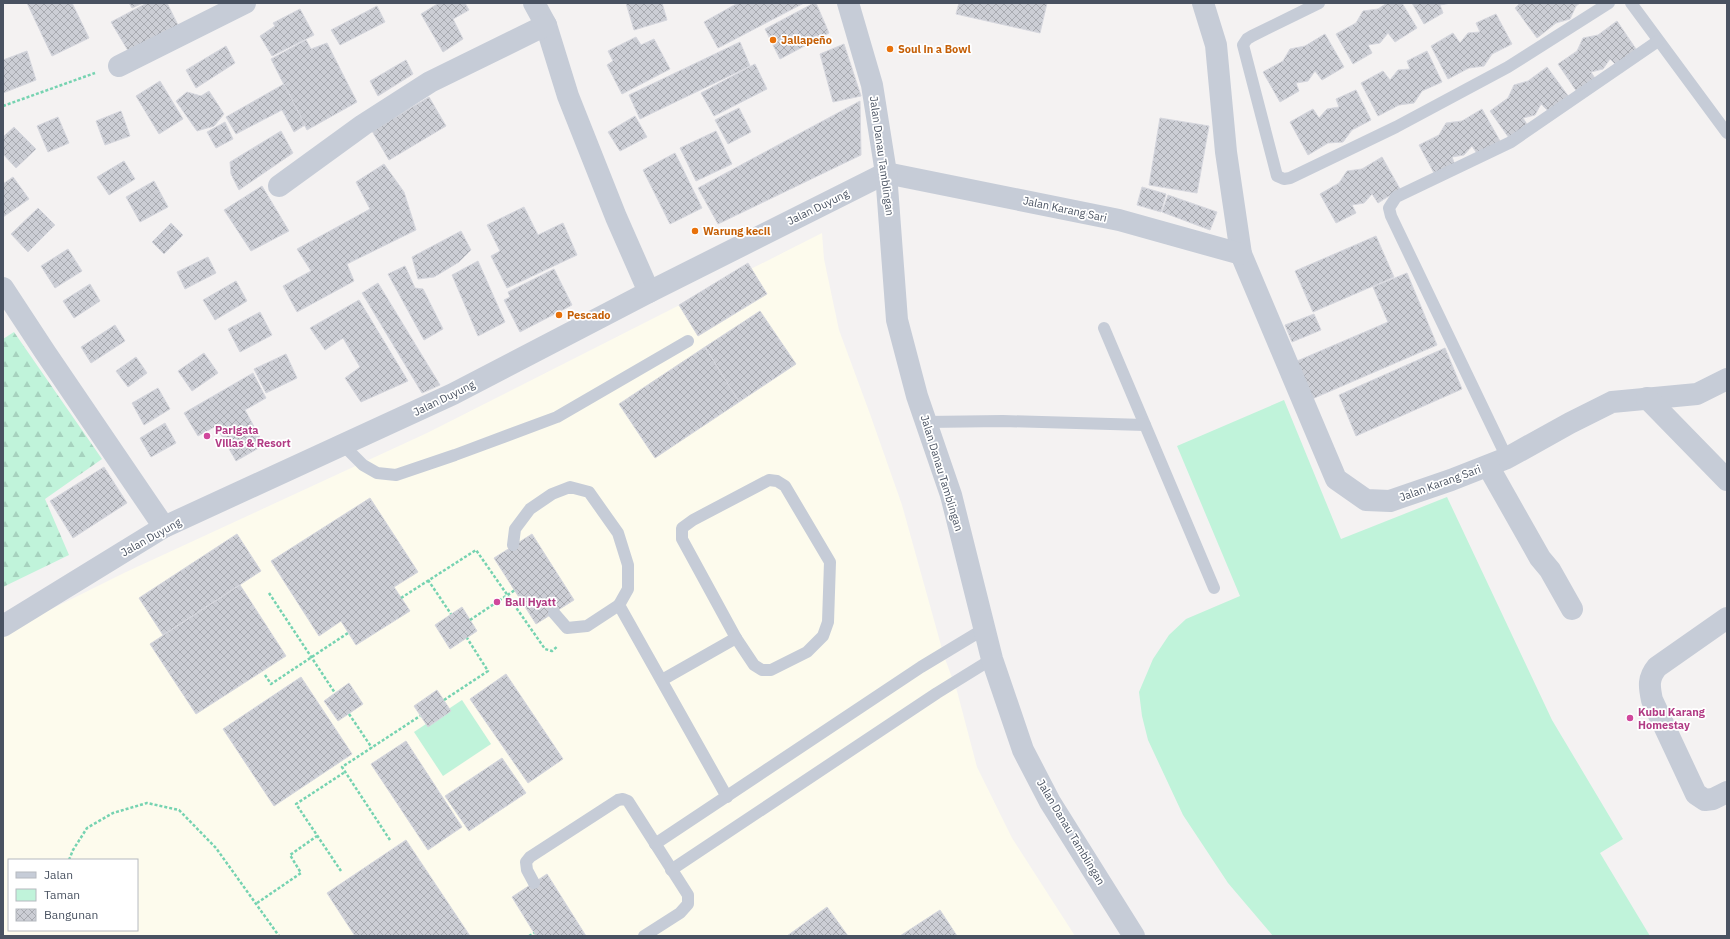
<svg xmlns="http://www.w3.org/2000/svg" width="1730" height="939" viewBox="0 0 1730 939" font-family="'IBM Plex Sans',sans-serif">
  <defs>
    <pattern id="forest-firs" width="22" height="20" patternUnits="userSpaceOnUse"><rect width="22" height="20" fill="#c0f3da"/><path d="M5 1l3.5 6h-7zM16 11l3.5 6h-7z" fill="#a6d2be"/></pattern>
    <pattern id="building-cross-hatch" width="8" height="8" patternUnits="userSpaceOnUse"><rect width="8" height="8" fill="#ccced5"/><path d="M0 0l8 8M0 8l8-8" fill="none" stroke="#a8aab0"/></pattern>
  </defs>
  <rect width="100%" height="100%" fill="#f4f2f2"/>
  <path fill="#fdfbed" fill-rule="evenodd" d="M822 233 824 259 839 330 870 414 902 505 944 656 957 691 977 767 1012 838 1075 936H3V633L126 572 427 433ZM9 860H137V930H9Z"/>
  <g fill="#c0f3da">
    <polygon points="1284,400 1341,539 1447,497 1552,720 1623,839 1600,853 1650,936 1273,936 1228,883 1183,815 1148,740 1142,716 1139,692 1153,659 1169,635 1186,619 1240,596 1177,446"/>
    <polygon points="462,700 491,744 443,776 414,732"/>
  </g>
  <polygon fill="url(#forest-firs)" points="14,332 102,459 45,499 69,555 3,587 3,339"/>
  <g fill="url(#building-cross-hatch)" stroke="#d6d7de">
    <polygon points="27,3 72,3 89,38 52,56"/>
    <polygon points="129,3 143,3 132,8"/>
    <polygon points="147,3 167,3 179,27 130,54 111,22"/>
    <polygon points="439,3 465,3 469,10 453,19 463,39 443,52 421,14"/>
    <polygon points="626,3 662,3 667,20 634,30"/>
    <polygon points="738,3 804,3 718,48 704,22"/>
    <polygon points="814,3 816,3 829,33 780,59 765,29"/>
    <polygon points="959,3 1047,3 1040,33 956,14"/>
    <polygon points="1387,3 1402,3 1417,28 1395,42 1388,33 1380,43 1368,45 1372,53 1353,64 1336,34 1356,23 1363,11 1378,9"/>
    <polygon points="1412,3 1451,3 1440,5 1443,13 1424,24"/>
    <polygon points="1520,3 1580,3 1576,6 1570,19 1556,23 1537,38 1515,8"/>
    <polygon points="377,6 385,22 340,45 331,30"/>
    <polygon points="300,9 314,35 272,56 260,36 275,26 273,23"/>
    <polygon points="1496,14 1512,44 1492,54 1484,66 1469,68 1448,79 1431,46 1453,33 1460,43 1468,33 1480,32 1476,23"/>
    <polygon points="1617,21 1638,52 1618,67 1610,59 1603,69 1591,72 1596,80 1577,92 1558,64 1577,51 1583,38 1598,35"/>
    <polygon points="1325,34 1344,67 1322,80 1315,71 1308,81 1296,83 1299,91 1280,102 1263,72 1283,61 1290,49 1305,46"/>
    <polygon points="636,37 641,45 654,39 670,69 622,94 607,65 613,61 608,51"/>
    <polygon points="306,40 311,49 327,43 357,102 307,130 271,59"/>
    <polygon points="740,42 750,66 640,119 629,95"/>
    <polygon points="844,44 861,96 833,102 820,54"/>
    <polygon points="226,46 235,63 196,88 186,70"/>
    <polygon points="27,51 36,80 3,93 3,60"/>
    <polygon points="1427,51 1442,82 1422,91 1414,103 1399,105 1378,116 1361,83 1383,71 1390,80 1398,70 1410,69 1407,61"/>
    <polygon points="406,60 413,74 378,96 370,81"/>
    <polygon points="755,64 767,89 714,116 701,93"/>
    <polygon points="1547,67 1569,97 1549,112 1541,104 1535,115 1523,118 1528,126 1509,138 1490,111 1508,98 1514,85 1528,81"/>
    <polygon points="160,81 183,119 159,134 136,96"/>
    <polygon points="284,84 305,125 294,132 282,110 236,134 226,117"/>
    <polygon points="1356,90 1371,120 1352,130 1343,142 1328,143 1308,155 1290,122 1313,109 1319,118 1327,109 1339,107 1336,99"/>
    <polygon points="209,91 224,114 214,126 197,131 176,101 187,92 201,96"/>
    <polygon points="429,97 446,126 389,160 372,131"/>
    <polygon points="860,101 861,155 718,224 698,188"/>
    <polygon points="739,108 751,132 728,144 715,120"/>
    <polygon points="1482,109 1500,141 1478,155 1472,146 1464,155 1452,157 1455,165 1435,175 1419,145 1439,135 1446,123 1462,121"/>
    <polygon points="121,111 130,136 105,145 96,121"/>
    <polygon points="635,116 647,137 620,151 608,132"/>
    <polygon points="58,117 69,143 48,152 37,126"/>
    <polygon points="1160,118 1209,126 1197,193 1149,185"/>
    <polygon points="225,122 233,139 216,148 207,132"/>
    <polygon points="14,127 36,149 16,168 3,154 3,137"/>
    <polygon points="281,131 293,153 239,190 231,174 230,162"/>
    <polygon points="716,131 732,164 696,181 680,148"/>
    <polygon points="675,153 702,208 670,224 643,170"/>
    <polygon points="1382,157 1400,189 1378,203 1372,194 1364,203 1352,205 1356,213 1336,223 1320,194 1339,183 1347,171 1362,169"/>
    <polygon points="124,161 135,179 109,195 97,177"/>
    <polygon points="384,164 404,192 416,230 347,264 354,281 297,312 283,286 311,271 297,249 370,209 356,182"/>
    <polygon points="13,177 29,199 3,217 3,184"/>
    <polygon points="154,181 168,207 140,222 126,197"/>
    <polygon points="262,186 289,231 251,251 224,210"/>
    <polygon points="1142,187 1166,194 1161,212 1137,205"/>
    <polygon points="1168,195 1217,212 1210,230 1162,212"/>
    <polygon points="524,207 538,235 563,223 577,255 507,288 491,256 500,251 487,225"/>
    <polygon points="38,208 55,225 28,252 11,234"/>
    <polygon points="171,223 183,235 164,254 152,242"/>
    <polygon points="461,231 471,250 459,262 434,277 418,279 412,257"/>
    <polygon points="1376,236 1394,277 1313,312 1295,271"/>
    <polygon points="68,249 82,271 55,288 41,266"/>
    <polygon points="208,257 216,273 185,289 177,272"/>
    <polygon points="478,261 505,322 478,336 452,275"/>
    <polygon points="748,263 767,294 698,336 679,305"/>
    <polygon points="405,266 415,288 423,289 443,329 424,340 388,274"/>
    <polygon points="554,269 572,305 520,332 504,300 510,297 508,292"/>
    <polygon points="1407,273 1437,345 1312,399 1297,361 1388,322 1373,287"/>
    <polygon points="236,281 247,301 215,320 203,300"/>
    <polygon points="378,283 440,385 422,393 362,293"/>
    <polygon points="90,284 100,301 74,318 63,301"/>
    <polygon points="359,300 408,381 361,402 345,378 360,367 343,338 325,350 310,328"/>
    <polygon points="760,311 796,364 739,402 705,347"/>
    <polygon points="260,312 272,335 240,352 228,329"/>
    <polygon points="1314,314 1321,330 1292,342 1285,325"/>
    <polygon points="115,325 125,341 91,363 81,347"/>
    <polygon points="705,347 739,402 655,458 619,404"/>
    <polygon points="1445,348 1462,389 1356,436 1339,395"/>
    <polygon points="204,353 218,373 192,391 178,371"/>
    <polygon points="286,354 297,378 266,393 254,369"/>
    <polygon points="136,357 147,373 128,387 116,371"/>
    <polygon points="253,373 266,398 245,410 264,445 236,461 216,426 198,436 184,413"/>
    <polygon points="158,388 170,409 144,425 132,403"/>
    <polygon points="165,423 176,443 151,457 140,438"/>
    <polygon points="104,467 127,503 73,538 50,501"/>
    <polygon points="370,498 418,572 394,587 410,611 356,645 341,621 319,636 271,561"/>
    <polygon points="237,534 261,571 163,635 139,598"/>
    <polygon points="532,534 574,600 536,624 494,558"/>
    <polygon points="240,585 286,656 196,714 150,644"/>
    <polygon points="462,607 477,631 450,649 435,625"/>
    <polygon points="506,674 563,759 528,783 470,699"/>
    <polygon points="301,677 352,754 274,806 223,729"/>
    <polygon points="349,683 363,704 338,721 324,701"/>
    <polygon points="437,690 451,711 428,727 414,706"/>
    <polygon points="406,741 462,827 428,850 371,764"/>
    <polygon points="502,758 526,793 469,831 445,796"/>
    <polygon points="406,840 470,936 355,936 327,893"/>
    <polygon points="547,874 586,936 536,936 512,897"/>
    <polygon points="827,907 848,936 787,936"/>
    <polygon points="940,910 957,936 900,936"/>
  </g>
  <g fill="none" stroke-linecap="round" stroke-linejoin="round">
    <g stroke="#76d3b1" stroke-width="2.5" stroke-dasharray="3 2" stroke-linecap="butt">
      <polyline points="3,106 95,73"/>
      <polyline points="428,580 451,614"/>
      <polyline points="269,593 335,693"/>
      <polyline points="401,598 476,550 545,649 552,651 558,646"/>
      <polyline points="470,620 515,590"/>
      <polyline points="265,675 271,684 348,633"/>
      <polyline points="444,700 488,671 467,638"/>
      <polyline points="349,714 372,748"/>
      <polyline points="390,840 342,767 420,716"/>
      <polyline points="69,860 73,850 87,828 113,813 147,803 179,810 216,848 279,936"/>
      <polyline points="341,871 296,804 345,772"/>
      <polyline points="257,903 301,873 290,855 317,836"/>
      <polyline points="529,936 534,933"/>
    </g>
    <g stroke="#c6ccd7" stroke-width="12">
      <polyline points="1319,3 1252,36 1247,39 1243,45 1277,176 1284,179 1290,178 1396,127 1508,67 1609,3"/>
      <polyline points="1631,3 1727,133"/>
      <polyline points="1104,328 1214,588"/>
      <polyline points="926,422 1003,421 1145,425"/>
      <polyline points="343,445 363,465 377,473 396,475 455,455 557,417 688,341"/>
      <polyline points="1507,458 1391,216 1389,208 1396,197 1511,142 1658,41"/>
      <polygon points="769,480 777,481 785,486 830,562 828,622 823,636 807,652 771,670 762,670 754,665 736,638 682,539 682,528 693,520"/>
      <polyline points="513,545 515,529 530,509 552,494 570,487 589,492 618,533 628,565 628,589 619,605 727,797"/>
      <polyline points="554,613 567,628 587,626 619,605"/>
      <polyline points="662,680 736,638"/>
      <polyline points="655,844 921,667 984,629"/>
      <polyline points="671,870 937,693 992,659"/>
      <polyline points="534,883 527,870 526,862 530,857 618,800 623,799 628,801 688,895 688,904 680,913 644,936"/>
    </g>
    <g stroke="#c6ccd7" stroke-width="22">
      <polyline points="534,3 546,25 568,96 616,217 649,292"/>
      <polyline points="1203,3 1216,45 1226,152 1241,254 1336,479 1366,500 1390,501 1451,480 1507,458 1570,423 1612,402 1697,394 1727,379"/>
      <polyline points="119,66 245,3"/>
      <polyline points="279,186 363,125 430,82 546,25"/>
      <polyline points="3,288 45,352 164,527"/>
      <polyline points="1647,398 1727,480"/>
      <polyline points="1488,466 1540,558 1550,570 1572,609"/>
      <path d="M1727 618 1657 667C1648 678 1649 686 1652 700L1696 794 1705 800 1713 799 1727 792"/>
      <polyline points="3,626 164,527 453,394 649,292 886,173 1119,220 1241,254"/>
    </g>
    <polyline stroke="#c6ccd7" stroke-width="22" points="848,3 872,85 886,173 897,320 917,396 951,495 992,659 1023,750 1050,802 1134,936"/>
  </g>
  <g fill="#e8710a" stroke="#fff" stroke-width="1.5">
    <circle cx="773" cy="40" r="4"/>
    <circle cx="890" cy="49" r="4"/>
    <circle cx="695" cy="231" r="4"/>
    <circle cx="559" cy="315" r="4"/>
  </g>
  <g fill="#d1479c" stroke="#fff" stroke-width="1.5">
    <circle cx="207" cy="436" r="4"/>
    <circle cx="497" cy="602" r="4"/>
    <circle cx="1630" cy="718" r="4"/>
  </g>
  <g text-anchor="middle" stroke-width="3.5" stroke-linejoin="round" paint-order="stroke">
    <g font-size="11" font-weight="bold" fill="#c56008" stroke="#fff" text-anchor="start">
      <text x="781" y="44">Jallapeño</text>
      <text x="898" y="53">Soul in a Bowl</text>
      <text x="703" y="235">Warung kecil</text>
      <text x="567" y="319">Pescado</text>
    </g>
    <g font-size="11" fill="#495261" stroke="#fff">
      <text transform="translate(882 156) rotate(82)" y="4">Jalan Danau Tamblingan</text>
      <text transform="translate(818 207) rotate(-26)" y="4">Jalan Duyung</text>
      <text transform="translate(1065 209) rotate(12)" y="4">Jalan Karang Sari</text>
      <text transform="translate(444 398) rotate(-26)" y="4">Jalan Duyung</text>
      <text transform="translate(942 473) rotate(73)" y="4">Jalan Danau Tamblingan</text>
      <text transform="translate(1440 483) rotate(-20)" y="4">Jalan Karang Sari</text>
      <text transform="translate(151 537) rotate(-29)" y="4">Jalan Duyung</text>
      <text transform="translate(1071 832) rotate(59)" y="4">Jalan Danau Tamblingan</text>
    </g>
    <g font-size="11" font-weight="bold" fill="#b23c85" stroke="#fff" text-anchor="start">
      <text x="215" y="434">Parigata<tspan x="215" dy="13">Villas &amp; Resort</tspan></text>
      <text x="505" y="606">Bali Hyatt</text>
      <text x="1638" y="716">Kubu Karang<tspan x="1638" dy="13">Homestay</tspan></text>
    </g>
  </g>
  <rect width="1730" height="939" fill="none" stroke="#495261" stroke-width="8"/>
  <rect x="8" y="859" width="130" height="72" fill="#ffffff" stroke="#b6bac0"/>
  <rect x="16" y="872" width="20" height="6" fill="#c6ccd7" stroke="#b6bac0"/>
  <text x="44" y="879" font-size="12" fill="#495261">Jalan</text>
  <rect x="16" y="889" width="20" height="12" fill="#c0f3da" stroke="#b6bac0"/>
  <text x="44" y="899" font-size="12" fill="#495261">Taman</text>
  <rect x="16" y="909" width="20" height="12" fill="url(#building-cross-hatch)" stroke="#b6bac0"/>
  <text x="44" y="919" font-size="12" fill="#495261">Bangunan</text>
</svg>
